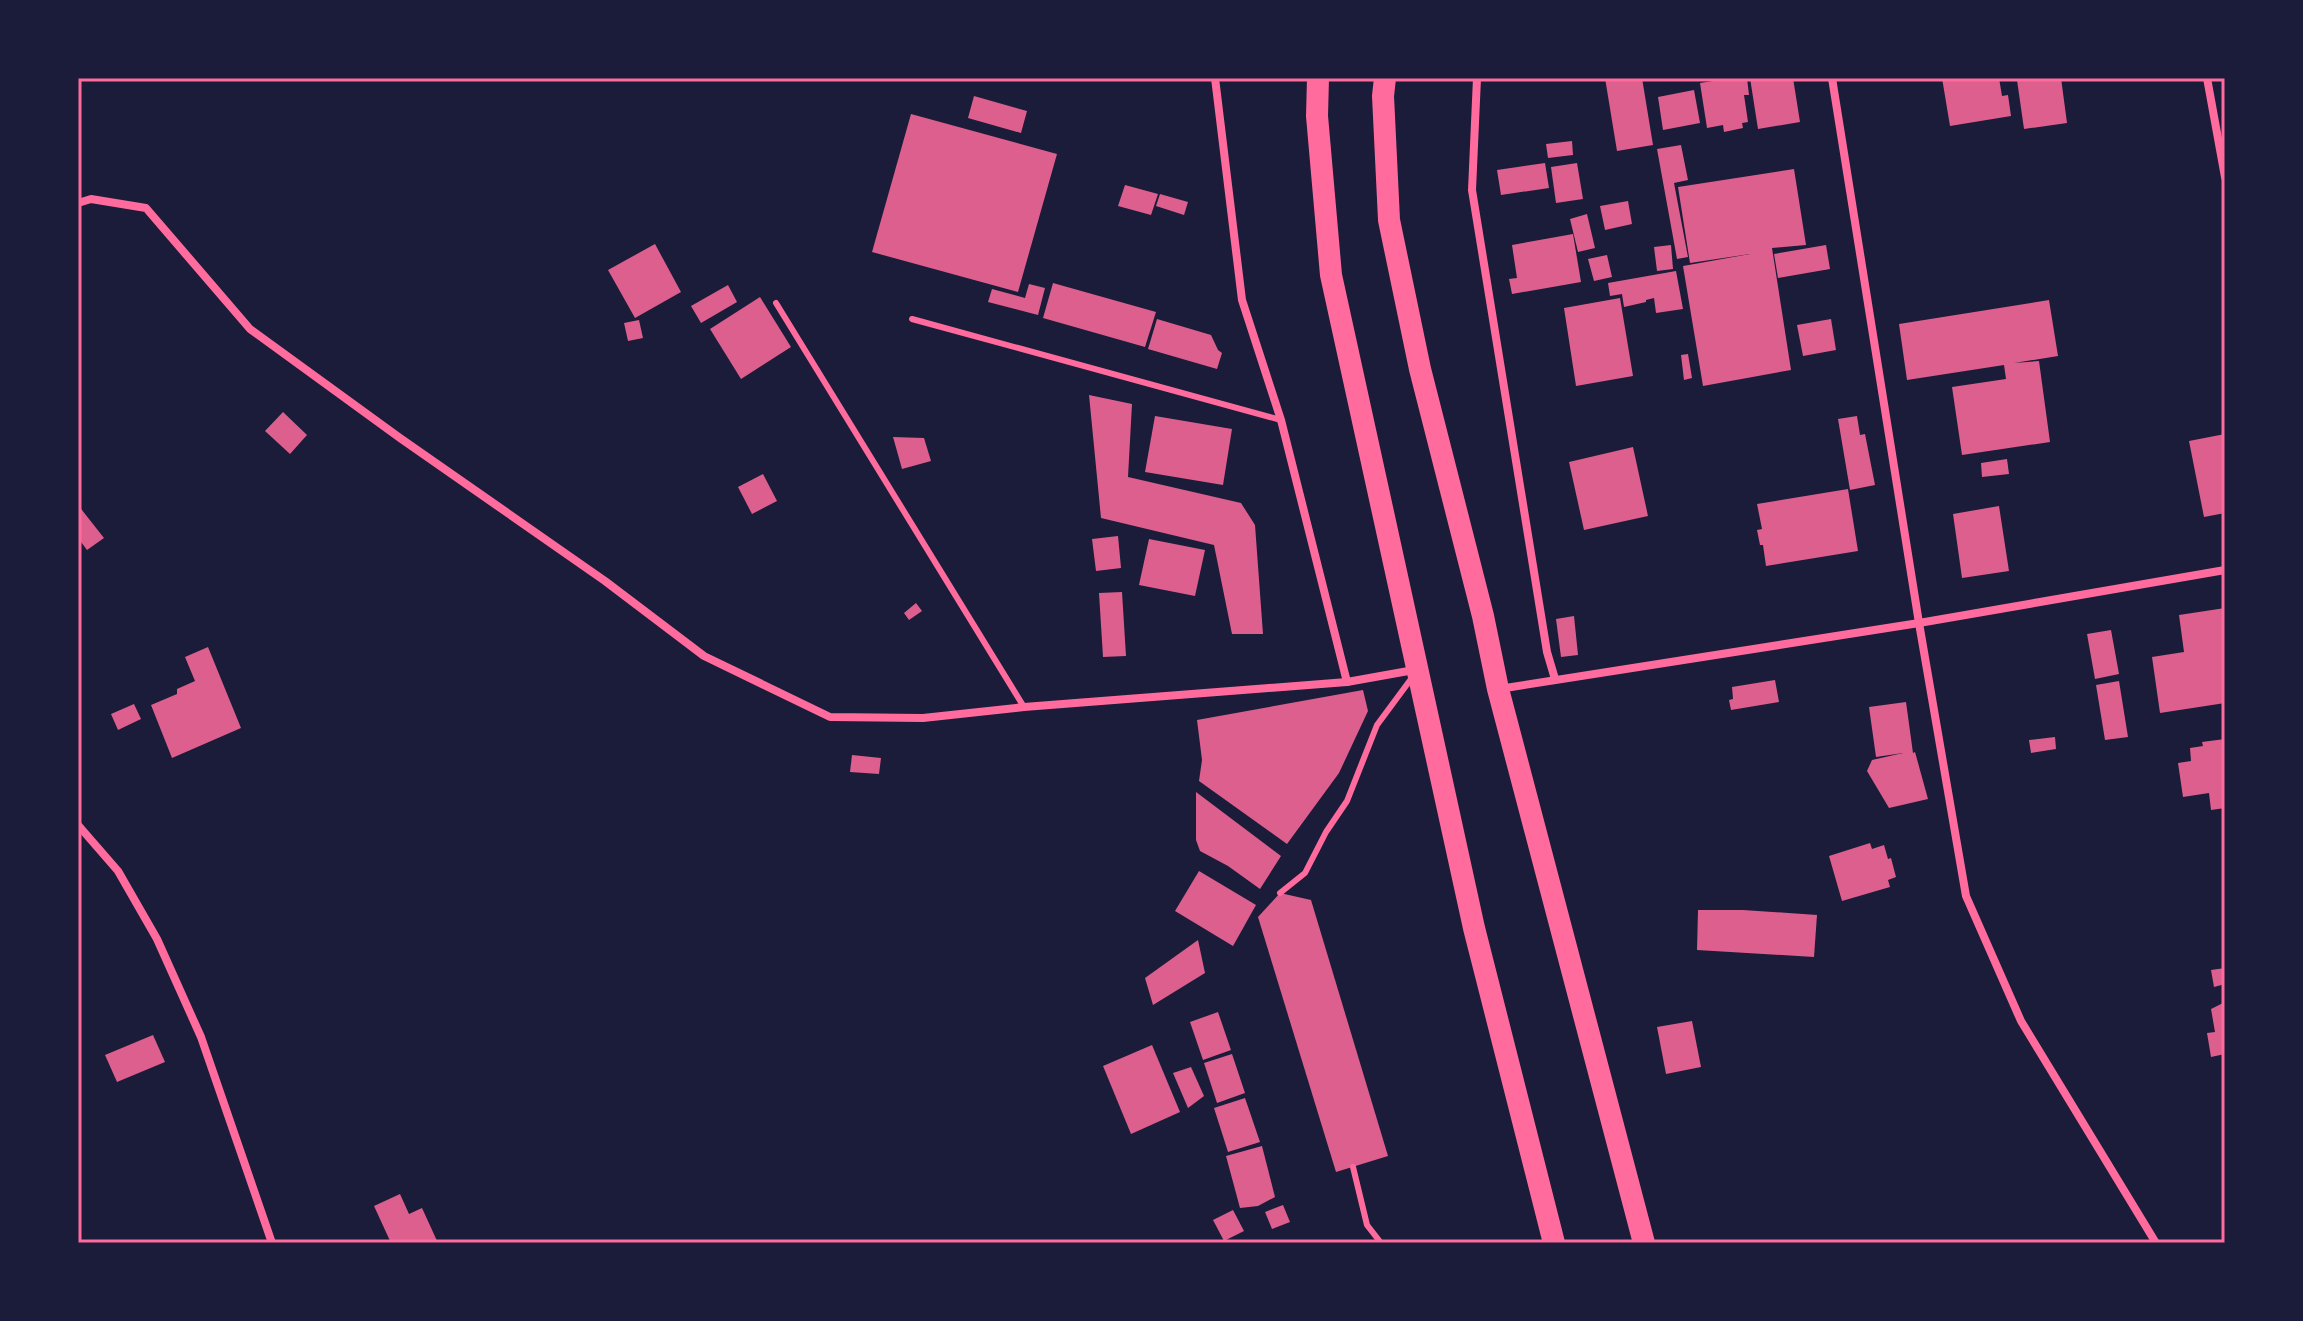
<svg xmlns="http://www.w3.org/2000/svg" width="2303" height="1321" viewBox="0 0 2303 1321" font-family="'Nunito Sans',sans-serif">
  <rect width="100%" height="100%" fill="#1b1b3a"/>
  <g fill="#dd5f8e">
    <polygon points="1605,78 1642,78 1653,145 1617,151"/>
    <polygon points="1733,78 1747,78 1749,95 1744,95 1748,122 1742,123 1743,128 1724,132 1723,125 1707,128 1700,83"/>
    <polygon points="1750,78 1793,78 1800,122 1758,129"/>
    <polygon points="1942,78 1999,78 2002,96 2008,95 2011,116 1950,126"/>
    <polygon points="2034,78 2061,78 2067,123 2024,129 2017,80"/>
    <polygon points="1694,90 1700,123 1663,130 1658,97"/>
    <polygon points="974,96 1027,111 1021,133 968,118"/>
    <polygon points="911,114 1057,154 1018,292 872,252"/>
    <polygon points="1572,141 1573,155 1548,158 1546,144"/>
    <polygon points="1681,145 1688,180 1674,183 1688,257 1677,259 1657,149"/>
    <polygon points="1545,163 1549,188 1501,195 1497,170"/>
    <polygon points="1577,163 1583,199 1556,203 1551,167"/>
    <polygon points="1794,169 1806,245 1772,248 1791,370 1703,386 1683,266 1750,254 1690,263 1678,187"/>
    <polygon points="1125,185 1158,194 1151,215 1118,206"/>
    <polygon points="1160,194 1188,202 1184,215 1156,206"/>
    <polygon points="1628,201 1632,224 1605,230 1600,206"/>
    <polygon points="1587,214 1595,248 1578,252 1570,219"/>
    <polygon points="1573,234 1581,282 1512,294 1509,279 1517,278 1512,245"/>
    <polygon points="655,244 681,292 635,318 608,270"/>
    <polygon points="1671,245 1673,269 1657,271 1654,247"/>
    <polygon points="1826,245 1830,269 1778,278 1774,254"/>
    <polygon points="1607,255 1612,277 1594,281 1588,259"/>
    <polygon points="1676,271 1683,309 1656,313 1654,298 1646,300 1646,302 1624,307 1622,294 1610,296 1608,283"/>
    <polygon points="1053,283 1156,312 1145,347 1043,318"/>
    <polygon points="1029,284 1045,288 1038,315 988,302 992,289 1025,298"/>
    <polygon points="728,285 737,302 701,323 691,306"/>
    <polygon points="760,297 791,347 741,379 710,329"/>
    <polygon points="1620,298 1633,376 1576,386 1564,308"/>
    <polygon points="2049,300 2058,356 2014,363 2039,361 2050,442 1962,455 1952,387 2006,379 2004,365 1907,380 1899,324"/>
    <polygon points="1157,319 1211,335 1218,350 1222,353 1217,369 1148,349"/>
    <polygon points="1831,319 1836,350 1803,356 1797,325"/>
    <polygon points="639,320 643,338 628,341 624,323"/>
    <polygon points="1688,354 1692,378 1684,380 1681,355"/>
    <polygon points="1089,395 1132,404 1128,477 1241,503 1255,525 1263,634 1232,634 1214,545 1101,518"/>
    <polygon points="283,412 307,435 290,454 265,431"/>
    <polygon points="1155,416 1232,429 1223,485 1145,472"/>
    <polygon points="1857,416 1860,435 1865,434 1875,485 1850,490 1838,419"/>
    <polygon points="2225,434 2225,513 2204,517 2189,441"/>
    <polygon points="893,437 924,438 931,461 902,469"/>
    <polygon points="1633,447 1648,516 1584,530 1569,462"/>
    <polygon points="2007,459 2009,474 1982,477 1981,463"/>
    <polygon points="763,474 777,501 752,514 738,487"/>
    <polygon points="1848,489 1858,551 1766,566 1763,545 1760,545 1757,530 1762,529 1757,504"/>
    <polygon points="78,505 104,538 87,550 78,538"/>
    <polygon points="1999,506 2009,571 1962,578 1953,514"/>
    <polygon points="1118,536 1121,568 1096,571 1092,539"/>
    <polygon points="1149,539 1205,550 1195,596 1139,585"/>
    <polygon points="1122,592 1126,656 1103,657 1099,593"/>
    <polygon points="916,603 922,611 909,620 904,613"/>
    <polygon points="2225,608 2225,703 2160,713 2152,657 2184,652 2179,615"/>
    <polygon points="1574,616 1578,655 1561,657 1556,619"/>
    <polygon points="2111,630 2119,674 2095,679 2087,634"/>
    <polygon points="208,647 241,728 172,758 151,705 177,694 177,689 195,681 185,657"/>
    <polygon points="1775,680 1779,702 1731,710 1729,700 1733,699 1732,687"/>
    <polygon points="2119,681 2128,737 2105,740 2096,685"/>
    <polygon points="1363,690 1368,711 1339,773 1287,844 1199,781 1202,760 1197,720"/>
    <polygon points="1906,702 1913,753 1915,752 1928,799 1889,808 1867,771 1872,760 1903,753 1876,757 1869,707"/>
    <polygon points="134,704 141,719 118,730 111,714"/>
    <polygon points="2055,737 2056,749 2031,753 2029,740"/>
    <polygon points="2225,739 2225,808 2211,810 2209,793 2183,797 2178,763 2191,761 2190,748 2203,746 2202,742"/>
    <polygon points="852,755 881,758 879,774 850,772"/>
    <polygon points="1196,792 1281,856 1260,889 1228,866 1200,851 1196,840"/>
    <polygon points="1870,843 1872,849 1884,845 1888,859 1891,858 1896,877 1888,880 1890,887 1842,901 1829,856"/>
    <polygon points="1199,871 1256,905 1233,946 1175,911"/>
    <polygon points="1280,893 1311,900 1388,1156 1336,1172 1258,917"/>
    <polygon points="1698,910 1743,910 1817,915 1814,957 1697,950"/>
    <polygon points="1198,940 1205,973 1153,1005 1145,978"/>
    <polygon points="2225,968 2225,984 2214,987 2211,970"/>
    <polygon points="2225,1002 2225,1054 2211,1057 2207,1033 2215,1032 2211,1009"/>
    <polygon points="1218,1012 1231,1050 1203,1060 1190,1022"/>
    <polygon points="1692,1021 1701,1067 1666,1074 1657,1027"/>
    <polygon points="153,1035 165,1062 117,1082 105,1055"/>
    <polygon points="1152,1045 1180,1112 1131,1134 1103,1066"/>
    <polygon points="1232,1054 1245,1093 1217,1103 1204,1063"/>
    <polygon points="1191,1067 1204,1096 1188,1108 1173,1073"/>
    <polygon points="1245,1098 1260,1142 1228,1152 1214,1108"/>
    <polygon points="1262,1146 1275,1197 1258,1206 1240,1208 1226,1156"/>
    <polygon points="400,1194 409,1214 422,1208 438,1243 391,1243 374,1206"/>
    <polygon points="1283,1205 1290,1222 1272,1229 1265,1212"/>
    <polygon points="1233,1210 1244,1231 1224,1241 1213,1220"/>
  </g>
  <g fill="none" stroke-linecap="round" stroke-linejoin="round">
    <g stroke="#ff6b9d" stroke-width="6">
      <polyline points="776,303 1024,707"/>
      <polyline points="912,319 1281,420"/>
      <polyline points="1280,893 1305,873 1326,832 1347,801 1377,725 1414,675"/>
      <polyline points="1353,1167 1367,1225 1381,1243"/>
    </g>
    <g stroke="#ff6b9d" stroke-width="8">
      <polyline points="1215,78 1242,300 1281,420 1347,682"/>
      <polyline points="1477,78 1472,190 1547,652 1555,679"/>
      <polyline points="1832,78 1919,623 1966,896 2021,1021 2156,1243"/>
      <polyline points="2207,78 2225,177"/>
      <polyline points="78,203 91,199 146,208 250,329 400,438 605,581 704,656 830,717 923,718 1024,707 1347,682 1414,670"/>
      <polyline points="1499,689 1919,623 2225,570"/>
      <polyline points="78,825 118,871 157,939 201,1037 272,1243"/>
    </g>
    <g stroke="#ff6b9d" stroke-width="22">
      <polyline points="1318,78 1317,116 1331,275 1474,928 1554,1243"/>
      <polyline points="1385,78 1383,96 1389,220 1420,369 1483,616 1498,689 1644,1243"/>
    </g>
  </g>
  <rect width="2303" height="1321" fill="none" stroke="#1b1b3a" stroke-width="160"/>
  <rect x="80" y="80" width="2143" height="1161" fill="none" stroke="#ff6b9d" stroke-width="3"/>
</svg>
